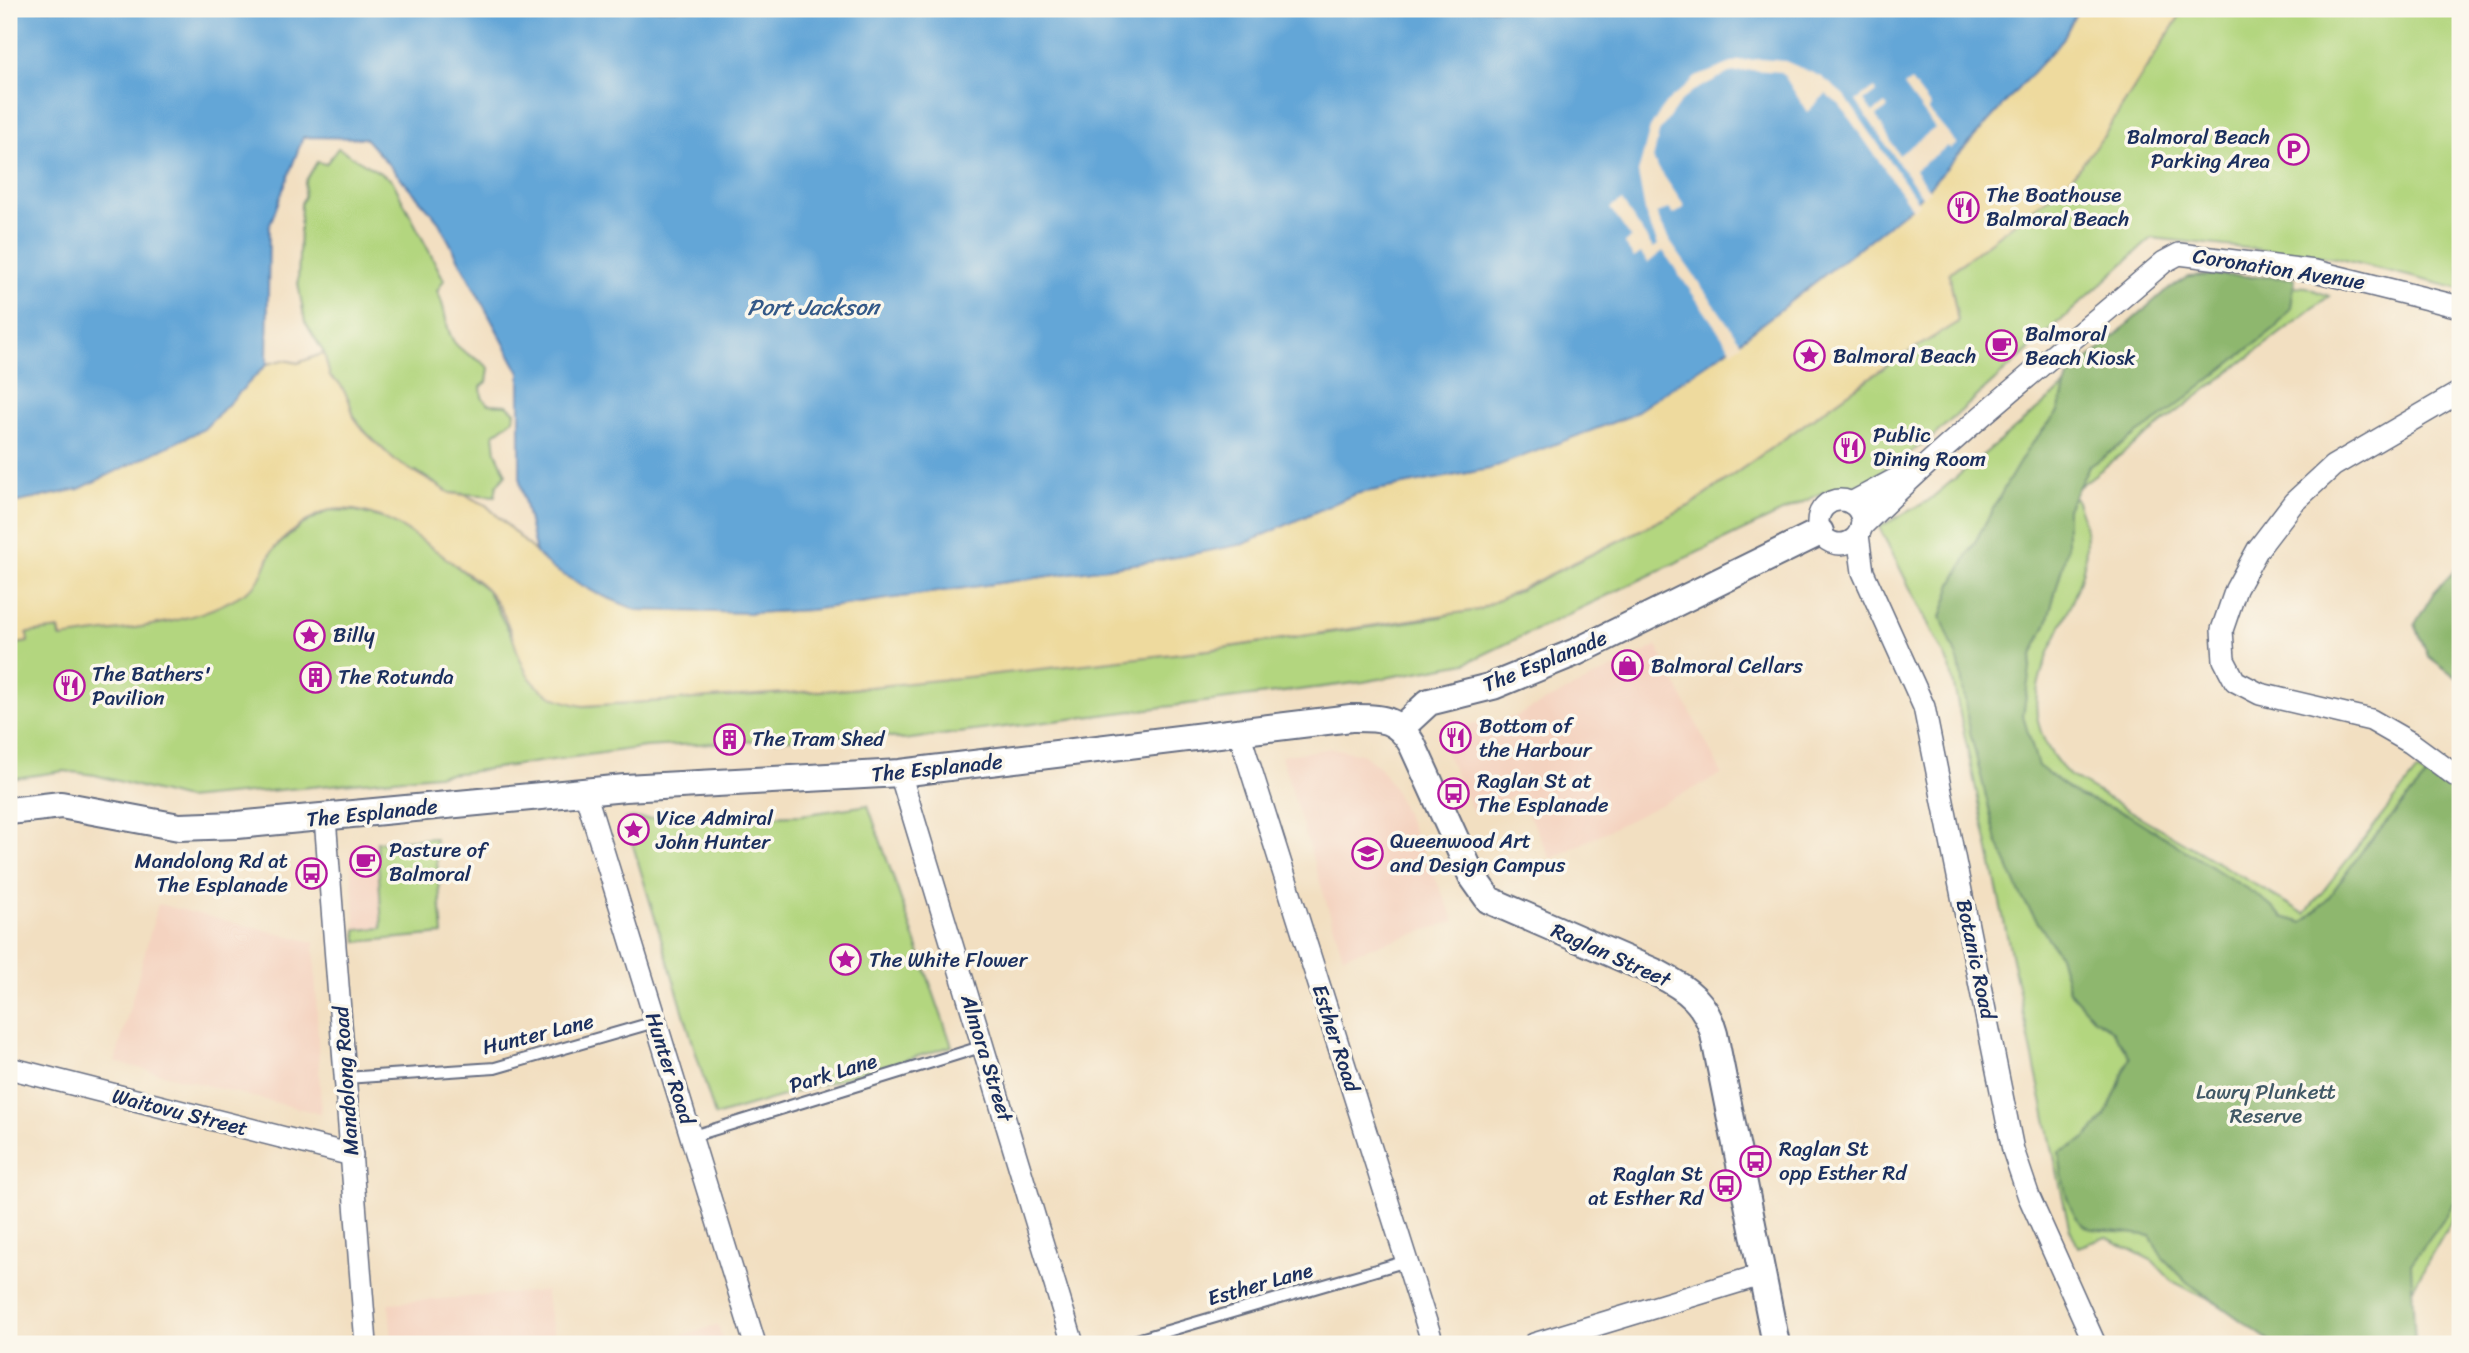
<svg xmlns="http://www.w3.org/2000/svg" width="2469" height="1353" viewBox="0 0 2469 1353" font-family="Sriracha,sans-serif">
  <rect width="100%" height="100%" fill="#fbf7ec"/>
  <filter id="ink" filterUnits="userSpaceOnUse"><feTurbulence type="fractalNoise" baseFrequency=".0143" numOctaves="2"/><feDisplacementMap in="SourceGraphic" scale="14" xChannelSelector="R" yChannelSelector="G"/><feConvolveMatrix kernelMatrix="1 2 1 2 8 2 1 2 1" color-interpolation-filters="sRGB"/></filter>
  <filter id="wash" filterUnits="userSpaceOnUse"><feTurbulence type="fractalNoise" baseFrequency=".00686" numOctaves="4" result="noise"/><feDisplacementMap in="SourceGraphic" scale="28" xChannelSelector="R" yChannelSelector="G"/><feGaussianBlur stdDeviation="1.57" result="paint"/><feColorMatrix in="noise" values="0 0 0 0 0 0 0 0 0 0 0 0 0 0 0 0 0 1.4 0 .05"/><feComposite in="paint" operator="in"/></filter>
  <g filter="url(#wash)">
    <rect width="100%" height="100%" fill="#f2dfc1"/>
    <g fill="#f4d3c0">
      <polygon points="1657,646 1722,774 1551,859 1518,794 1474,814 1439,738 1442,730 1514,717"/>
      <polygon points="1332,748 1363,754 1380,768 1392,785 1455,921 1343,956 1281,756"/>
      <polygon points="377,842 383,928 356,930 350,852 358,843"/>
      <polygon points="158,904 314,942 321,1114 115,1062"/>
      <polygon points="545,1291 556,1344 392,1344 389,1303"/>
      <polygon points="718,1325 724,1344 652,1344"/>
    </g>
    <g fill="#b3d67f" stroke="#67826e" stroke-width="2">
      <path d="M2184 9H2460V289L2336 258 2152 238 1929 440 1864 483 1826 491 1466 663 1363 682 903 740 878 734 645 747 468 772 186 799 95 775 64 771 9 779V645L27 642 26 633 59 629 60 637 256 584 273 550 300 526 329 510 356 511 382 518 394 460C382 447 365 435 356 419 346 403 347 389 330 377L324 353 305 322 298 283 301 203 304 198 305 182 317 162 326 164 338 148 392 180 444 280 437 291C447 308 444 328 454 342 463 355 480 358 489 368L487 382 481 387 482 397 488 404 507 405 515 412 514 419 494 434 496 452 506 474 497 485 495 496 450 493 416 471 394 523 414 533 487 590 512 637 583 706 850 689 1208 650 1441 617 1514 593 1691 505 1889 364 1958 322 1949 273 2000 233 2103 137Z"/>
      <path d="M2219 281 2306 287 2329 296 2072 492C2133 600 1970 674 2069 775L2305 914 2417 771 2460 799V1206L2407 1298 2247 1319 2172 1281 2153 1261 2106 1237 2078 1247 2069 1227 1950 667 1879 527 1928 501 2169 299Z"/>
      <polygon points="868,805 952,1046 715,1116 625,819 801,815"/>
      <polygon points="435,838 443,934 357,942 356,930 382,928 377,842"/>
    </g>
    <g fill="#8eb76e" stroke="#547366" stroke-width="2">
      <path d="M2214 275 2295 278 2291 308 2275 328 2161 418 2089 467 2067 509V549L2047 623 2032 655 2023 716 2038 766 2079 796 2127 814 2260 897 2283 917 2303 923 2325 902 2365 847 2430 773 2460 766V1089L2450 1097 2460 1196 2411 1264 2415 1344H2274L2187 1282 2163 1258 2150 1236C2140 1234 2093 1230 2089 1228 2065 1217 2062 1175 2059 1152 2107 1135 2111 1100 2130 1057L2112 1030 2093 1018 2069 991 2059 955 2021 896 1997 841 1970 732 1959 663 1941 617 1952 584 2006 485 2028 448 2058 412 2068 377 2165 291 2189 277Z"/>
      <polygon points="2460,565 2460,680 2428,656 2415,624 2434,592"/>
    </g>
    <path fill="#eeda9e" stroke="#84847e" stroke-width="2" d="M2078 9H2184L2103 137 2067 183 1949 273 1958 322 1889 364 1691 505 1478 610 1208 650 997 674 850 689 583 706C503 691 529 639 488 591 479 580 465 573 454 564 419 538 378 504 331 510 315 512 279 540 271 553 266 563 262 579 254 586 199 627 125 628 61 638L59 629 27 633 28 642 9 645V504L79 489 204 429 267 364 284 360 298 363 324 353 330 377 340 384 349 400 354 417 364 431 394 460 450 493 465 495 486 505 553 569 596 593 637 610 752 613 810 610 1155 561 1244 544 1355 494 1489 469 2063 39Z"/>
    <polygon fill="#63a6d7" stroke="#3f6a9a" stroke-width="2" points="9,9 2078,9 2063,39 1911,207 1740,341 1630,416 1489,469 1355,494 1244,544 1155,561 810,610 752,613 637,610 596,593 553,569 536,553 520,482 520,373 437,219 365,138 303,137 269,227 267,364 204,429 79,489 9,504"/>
    <g fill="#f2dfc1">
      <polygon points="1760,59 1785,61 1822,77 1844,95 1919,203 1913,210 1840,105 1826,94 1807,112 1782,72 1752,70 1729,73 1693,91 1681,101 1659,132 1653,160 1685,207 1674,215 1669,209 1656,213 1669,240 1742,344 1732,351 1663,251 1648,263 1641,253 1634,258 1624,243 1631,238 1610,208 1622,201 1653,248 1658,245 1646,216 1638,173 1650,128 1665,104 1696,77 1737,61"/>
      <polygon points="1911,81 1931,107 1928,110 1957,144 1950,149 1948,146 1915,170 1930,191 1923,198 1856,101 1874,88 1876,92 1864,101 1873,113 1885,104 1888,108 1876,116 1899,155 1935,128 1904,86"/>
    </g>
  </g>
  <g filter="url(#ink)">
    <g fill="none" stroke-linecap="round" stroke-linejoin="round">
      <defs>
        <g id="service">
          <polyline points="345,1078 495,1068 655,1022"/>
          <polyline points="693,1136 984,1046"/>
          <polyline points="1123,1344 1407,1261"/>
        </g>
        <g id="minor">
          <polyline points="2460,392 2333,466 2294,502 2258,549 2236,589 2222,630 2224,660 2235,681 2260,694 2371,720 2411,743 2460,779"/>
          <circle cx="1840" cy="522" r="22"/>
          <polyline points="1851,503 1907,473"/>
          <path d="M1861 527C1956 432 2062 350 2164 262L2179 254 2315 271 2460 307"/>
          <polyline points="1858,535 1863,572 1924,707 2013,1150 2029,1197 2095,1344"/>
          <polyline points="1239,732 1433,1344"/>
          <polyline points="900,773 1073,1344"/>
          <polyline points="585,792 755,1344"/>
          <polyline points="325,818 366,1344"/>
          <polyline points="9,1068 352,1155"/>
          <polyline points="1534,1344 1761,1275"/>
        </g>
        <g id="tertiary">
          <polyline points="1402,727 1429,702 1493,686 1576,652 1820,532"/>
          <path d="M9 811 61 805 179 827 237 825 625 788 900 773 1351 718C1380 718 1396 717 1412 744L1472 876 1489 900 1659 974C1688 989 1706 1003 1714 1034L1776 1344"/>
        </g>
      </defs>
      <use href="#service" stroke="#666d81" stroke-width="14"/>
      <use href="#minor" stroke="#666d81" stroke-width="24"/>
      <use href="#tertiary" stroke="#666d81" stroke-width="30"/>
      <use href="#service" stroke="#fff" stroke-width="10"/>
      <use href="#minor" stroke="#fff" stroke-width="21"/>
      <use href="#tertiary" stroke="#fff" stroke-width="26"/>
    </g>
  </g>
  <defs>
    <symbol id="parking-ring" viewBox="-11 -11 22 22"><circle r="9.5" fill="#fbf7ec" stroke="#b5179e" stroke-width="1.5"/><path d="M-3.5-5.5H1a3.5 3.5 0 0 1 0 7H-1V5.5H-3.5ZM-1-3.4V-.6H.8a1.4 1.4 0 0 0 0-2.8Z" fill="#b5179e"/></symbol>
    <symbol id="restaurant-ring" viewBox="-11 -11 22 22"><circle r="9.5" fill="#fbf7ec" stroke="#b5179e" stroke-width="1.5"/><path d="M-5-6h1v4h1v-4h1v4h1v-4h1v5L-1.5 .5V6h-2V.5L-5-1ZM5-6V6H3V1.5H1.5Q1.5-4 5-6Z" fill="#b5179e"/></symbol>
    <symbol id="cafe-ring" viewBox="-11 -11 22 22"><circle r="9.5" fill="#fbf7ec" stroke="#b5179e" stroke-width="1.5"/><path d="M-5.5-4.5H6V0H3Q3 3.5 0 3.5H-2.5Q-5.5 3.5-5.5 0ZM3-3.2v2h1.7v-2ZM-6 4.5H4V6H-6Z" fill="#b5179e"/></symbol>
    <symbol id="sight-ring" viewBox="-11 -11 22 22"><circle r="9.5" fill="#fbf7ec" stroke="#b5179e" stroke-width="1.5"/><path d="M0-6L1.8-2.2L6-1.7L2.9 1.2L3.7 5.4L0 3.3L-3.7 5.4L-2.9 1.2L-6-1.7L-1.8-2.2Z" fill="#b5179e"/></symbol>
    <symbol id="shop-ring" viewBox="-11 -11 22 22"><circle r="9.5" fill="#fbf7ec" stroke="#b5179e" stroke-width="1.5"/><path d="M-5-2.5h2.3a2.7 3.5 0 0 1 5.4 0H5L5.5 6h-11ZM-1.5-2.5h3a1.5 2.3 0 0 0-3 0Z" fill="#b5179e"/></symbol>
    <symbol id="building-ring" viewBox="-11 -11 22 22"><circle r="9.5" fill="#fbf7ec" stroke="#b5179e" stroke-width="1.5"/><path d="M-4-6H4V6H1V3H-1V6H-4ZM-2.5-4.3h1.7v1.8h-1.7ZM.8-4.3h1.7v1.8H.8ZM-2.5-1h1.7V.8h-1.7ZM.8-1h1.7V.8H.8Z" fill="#b5179e"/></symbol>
    <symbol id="bus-ring" viewBox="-11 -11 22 22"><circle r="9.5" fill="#fbf7ec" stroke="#b5179e" stroke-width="1.5"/><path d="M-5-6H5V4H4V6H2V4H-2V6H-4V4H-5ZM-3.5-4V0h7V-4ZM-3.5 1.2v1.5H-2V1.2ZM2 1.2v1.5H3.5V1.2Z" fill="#b5179e"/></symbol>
    <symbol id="school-ring" viewBox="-11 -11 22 22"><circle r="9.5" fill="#fbf7ec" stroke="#b5179e" stroke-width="1.5"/><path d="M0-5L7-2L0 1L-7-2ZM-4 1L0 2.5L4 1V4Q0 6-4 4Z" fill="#b5179e"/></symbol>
  </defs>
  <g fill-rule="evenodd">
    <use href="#parking-ring" x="2276" y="132" width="35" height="35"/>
    <use href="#restaurant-ring" x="1946" y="190" width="35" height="35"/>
    <use href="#cafe-ring" x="1984" y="328" width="35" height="35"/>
    <use href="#sight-ring" x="1792" y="338" width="35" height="35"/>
    <use href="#restaurant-ring" x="1832" y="430" width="35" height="35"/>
    <use href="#sight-ring" x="292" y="618" width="35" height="35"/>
    <use href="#shop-ring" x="1610" y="648" width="35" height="35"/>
    <use href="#building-ring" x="298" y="660" width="35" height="35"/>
    <use href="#restaurant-ring" x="52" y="668" width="35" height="35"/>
    <use href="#restaurant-ring" x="1438" y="720" width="35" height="35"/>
    <use href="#building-ring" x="712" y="722" width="35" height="35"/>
    <use href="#bus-ring" x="1436" y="776" width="35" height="35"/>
    <use href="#sight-ring" x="616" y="812" width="35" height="35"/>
    <use href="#school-ring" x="1350" y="836" width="35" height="35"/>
    <use href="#cafe-ring" x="348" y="844" width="35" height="35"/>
    <use href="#bus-ring" x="294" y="856" width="35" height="35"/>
    <use href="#sight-ring" x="828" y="942" width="35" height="35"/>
    <use href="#bus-ring" x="1738" y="1144" width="35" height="35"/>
    <use href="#bus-ring" x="1708" y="1168" width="35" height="35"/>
  </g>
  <g text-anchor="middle" stroke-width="7" stroke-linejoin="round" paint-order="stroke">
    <g font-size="21" fill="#1b2f5e" stroke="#fbf7ec" text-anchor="start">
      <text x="2270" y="144" text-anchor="end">Balmoral Beach<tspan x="2270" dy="24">Parking Area</tspan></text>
      <text x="1986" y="202">The Boathouse<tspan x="1986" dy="24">Balmoral Beach</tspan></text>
      <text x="2025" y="341">Balmoral<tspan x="2025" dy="24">Beach Kiosk</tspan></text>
      <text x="1833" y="363">Balmoral Beach</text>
      <text x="1873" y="442">Public<tspan x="1873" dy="24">Dining Room</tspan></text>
      <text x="333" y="642">Billy</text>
      <text x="1651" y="673">Balmoral Cellars</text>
      <text x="92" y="681">The Bathers'<tspan x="92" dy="24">Pavilion</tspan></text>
      <text x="338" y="684">The Rotunda</text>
      <text x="1479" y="733">Bottom of<tspan x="1479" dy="24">the Harbour</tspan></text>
      <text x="752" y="746">The Tram Shed</text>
      <text x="1477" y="788">Raglan St at<tspan x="1477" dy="24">The Esplanade</tspan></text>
      <text x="656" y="825">Vice Admiral<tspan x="656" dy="24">John Hunter</tspan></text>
      <text x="1390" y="848">Queenwood Art<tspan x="1390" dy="24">and Design Campus</tspan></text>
      <text x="389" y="857">Pasture of<tspan x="389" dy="24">Balmoral</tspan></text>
      <text x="288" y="868" text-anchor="end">Mandolong Rd at<tspan x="288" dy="24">The Esplanade</tspan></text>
      <text x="869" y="967">The White Flower</text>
      <text x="1779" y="1156">Raglan St<tspan x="1779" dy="24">opp Esther Rd</tspan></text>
      <text x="1703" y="1181" text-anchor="end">Raglan St<tspan x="1703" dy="24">at Esther Rd</tspan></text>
    </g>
    <g font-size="21" fill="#1b2f5e" stroke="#fbf7ec">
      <text transform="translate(2279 269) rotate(9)" y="7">Coronation Avenue</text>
      <text transform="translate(1545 661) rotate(-22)" y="7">The Esplanade</text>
      <text transform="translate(937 768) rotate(-6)" y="7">The Esplanade</text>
      <text transform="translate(372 813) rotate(-6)" y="7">The Esplanade</text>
      <text transform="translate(1611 955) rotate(24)" y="7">Raglan Street</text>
      <text transform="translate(1976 959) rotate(78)" y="7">Botanic Road</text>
      <text transform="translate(538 1034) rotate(-14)" y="7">Hunter Lane</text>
      <text transform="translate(1336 1038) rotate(72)" y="7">Esther Road</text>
      <text transform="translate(987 1058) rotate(73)" y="7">Almora Street</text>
      <text transform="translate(670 1068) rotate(72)" y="7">Hunter Road</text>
      <text transform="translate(833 1073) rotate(-17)" y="7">Park Lane</text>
      <text transform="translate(346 1081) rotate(-94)" y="7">Mandolong Road</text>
      <text transform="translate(180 1112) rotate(14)" y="7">Waitovu Street</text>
      <text transform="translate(1260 1284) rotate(-16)" y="7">Esther Lane</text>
    </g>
    <g font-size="21" fill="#415966" stroke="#fbf7ec">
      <text x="2266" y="1099">Lawry Plunkett<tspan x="2266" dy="24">Reserve</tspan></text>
    </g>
    <g font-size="23" font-style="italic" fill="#345988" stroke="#fbf7ec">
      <text x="813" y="315">Port Jackson</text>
    </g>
  </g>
  <rect width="2469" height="1353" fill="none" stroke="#fbf7ec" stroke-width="35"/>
</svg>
